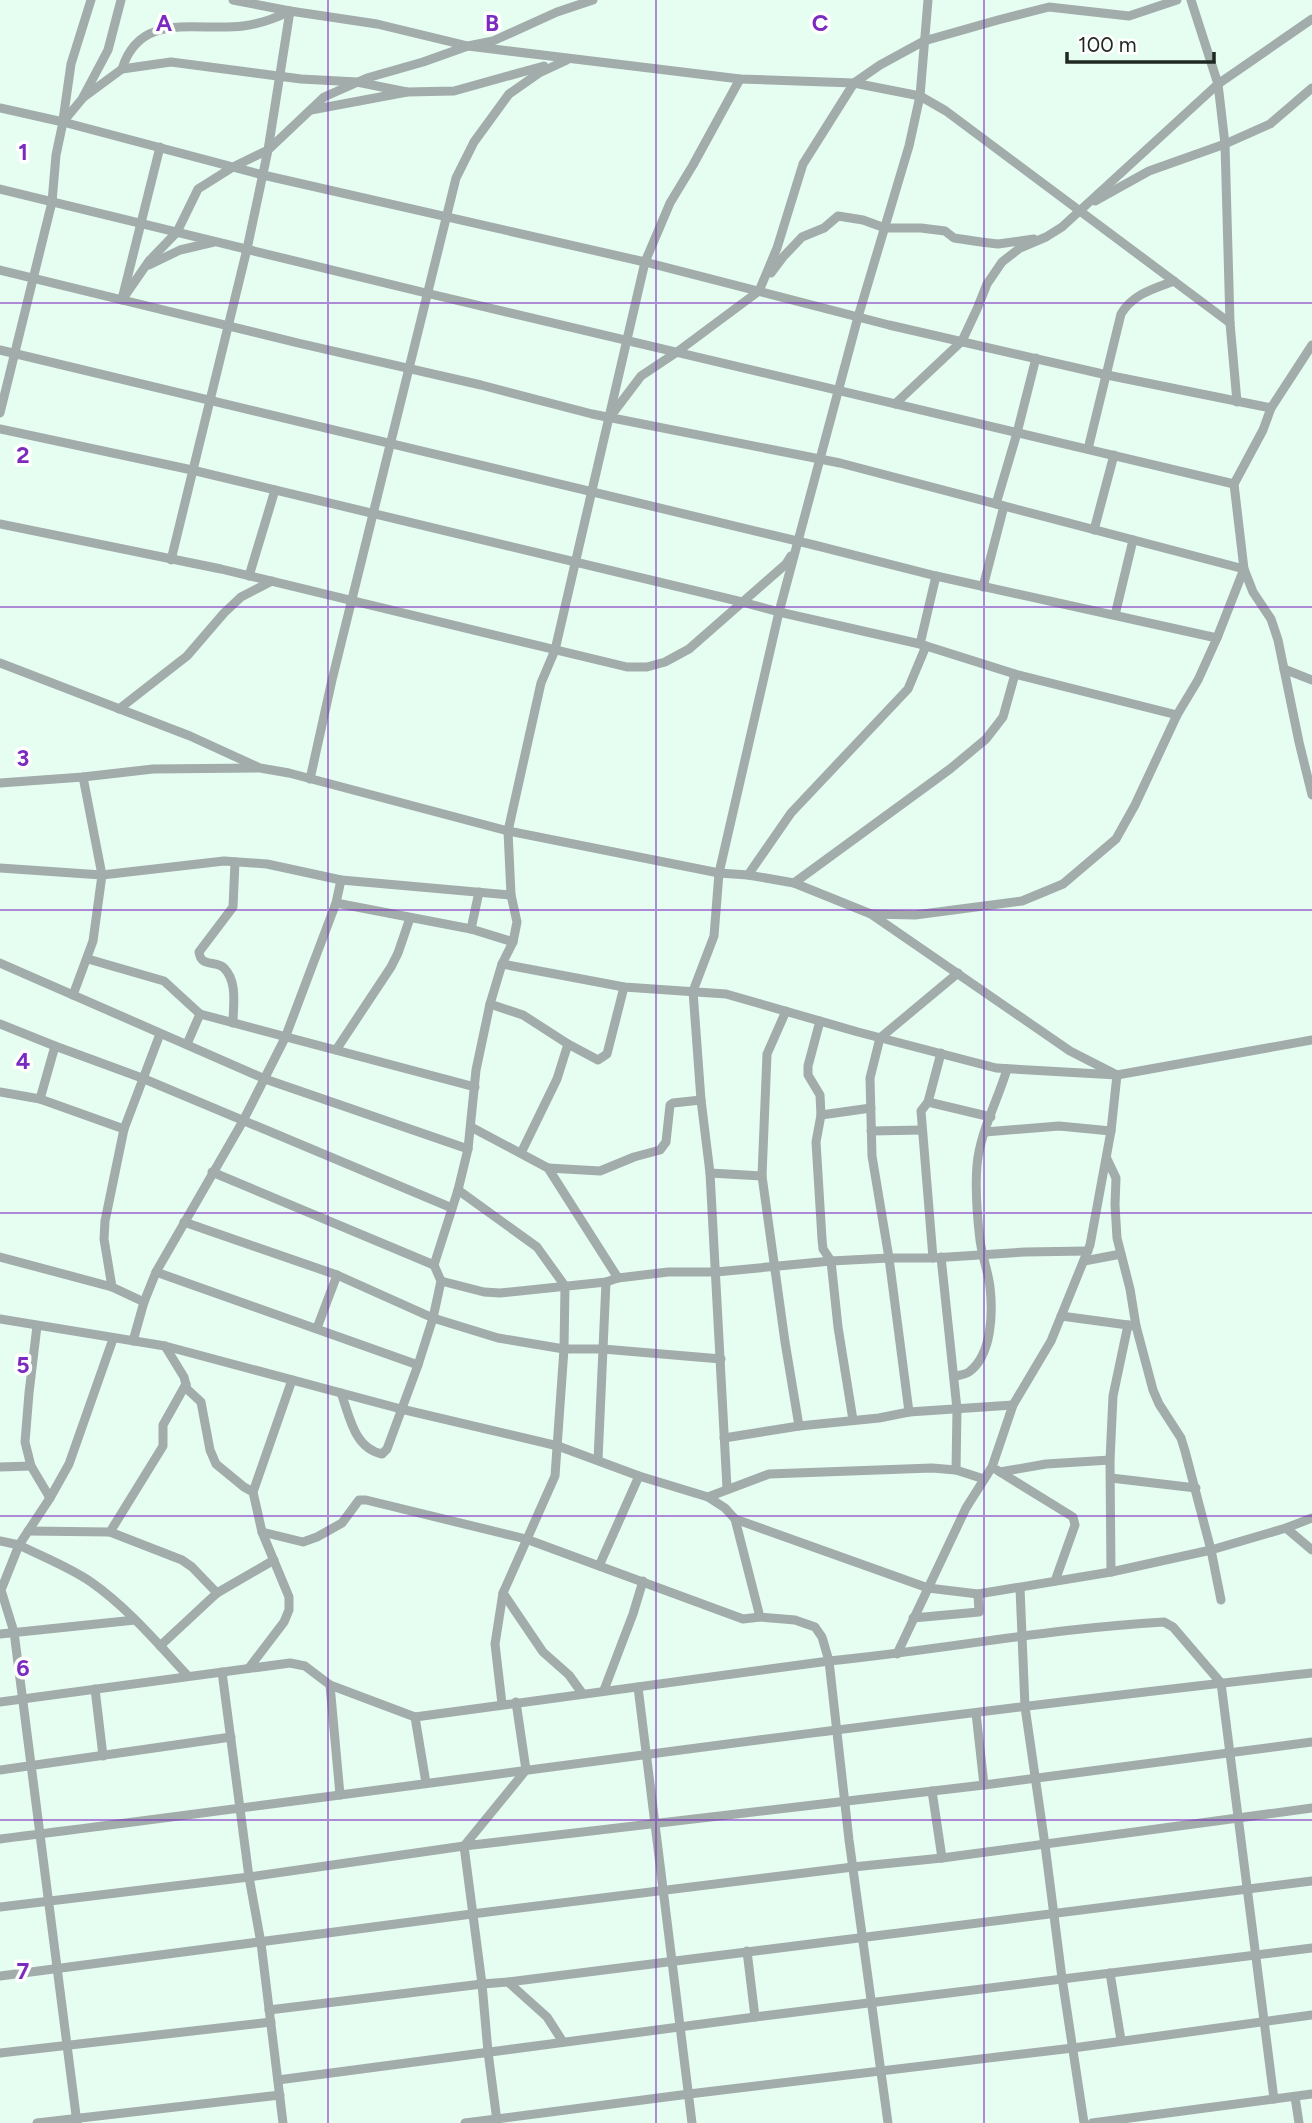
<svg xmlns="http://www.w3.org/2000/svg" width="1312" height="2123" viewBox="0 0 1312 2123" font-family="Figtree,sans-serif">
  <rect width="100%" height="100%" fill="#e6fdf1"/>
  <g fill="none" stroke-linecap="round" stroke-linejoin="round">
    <g stroke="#a1acab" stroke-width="9">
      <polyline points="233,0 290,11 377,24 468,46 740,79 854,83 920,96 946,111 1230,323"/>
      <polyline points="1191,0 1218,84 1225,144 1230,323 1237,402"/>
      <path d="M122 69C140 10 198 32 243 26 261 24 274 19 290 11"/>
      <polyline points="84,97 122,69 171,62 301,79 357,82 407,92"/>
      <polyline points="0,108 63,122 263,175 645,262 889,325 1107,375 1271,408"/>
      <polyline points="311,110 407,92 454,91 544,66"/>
      <polyline points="63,120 71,64 91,0"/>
      <polyline points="0,189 426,293 1234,484"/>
      <polyline points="1095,201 1149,171 1225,144 1270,124 1312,88"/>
      <polyline points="149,265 180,250 214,242"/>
      <polyline points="0,270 298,343 481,385 592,414 840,463 1244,569 1217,638 1198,680 1177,715 1135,805 1116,839 1063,884 1022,901 915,915 871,914"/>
      <polyline points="771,273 783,257 802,237 824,228 838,216 863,220 885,228 921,228 945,231 954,238 981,242 998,244 1034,239"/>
      <polyline points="123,295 160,147"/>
      <polyline points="122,300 149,261 177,232 198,189 233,167 268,150 324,97 367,78 423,62 468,46 493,41 557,12 593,0"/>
      <polyline points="1312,345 1271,408 1263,430 1234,484 1244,569 1253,592 1271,619 1278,640 1299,742 1312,795"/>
      <polyline points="0,350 814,545 936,576 1217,638"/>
      <polyline points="895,404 962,341 977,309 987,284 1002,262 1020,248 1046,237 1062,227 1218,84 1312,19"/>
      <polyline points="0,413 52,202 56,155 63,122 82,99 108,50 121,0"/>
      <polyline points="613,413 641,376 677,352 759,291 777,248 803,164 854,83 880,65 924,41 998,20 1049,7 1129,16 1177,0"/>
      <polyline points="0,429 192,470 742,602 779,612 920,644 1015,674 1177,715"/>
      <path d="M1088 449 1121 314C1133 294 1153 289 1174 281"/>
      <polyline points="996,504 1017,433 1036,358"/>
      <polyline points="0,524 221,569 627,667 647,667 665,662 689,649 786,564 791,556"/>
      <polyline points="1094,530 1114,455"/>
      <polyline points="171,560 247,249 268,150 290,11"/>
      <polyline points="249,576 275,490"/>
      <polyline points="983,587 1004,506"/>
      <polyline points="1115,615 1133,540"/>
      <polyline points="920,644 936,576"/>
      <polyline points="0,663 190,736 260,768 289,773 508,831 719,873 748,875 794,883 871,914 1070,1051 1117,1075 1111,1131 1090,1245 1051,1341 1013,1405 992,1467 966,1508 897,1654"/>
      <polyline points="1284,669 1312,680"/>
      <polyline points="119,709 187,656 224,613 241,597 272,581"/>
      <polyline points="310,779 332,680 456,178 474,142 509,94 539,73 567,60"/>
      <polyline points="0,783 83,777 153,769 257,768"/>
      <polyline points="0,868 102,875 224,861 267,864 341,880 511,895"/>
      <polyline points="748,875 791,813 908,689 926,646"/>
      <polyline points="794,883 950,769 986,739 1003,717 1015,674"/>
      <polyline points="336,903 471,929 513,942"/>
      <polyline points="471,929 479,892"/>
      <polyline points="88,959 164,981 200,1014"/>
      <polyline points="0,963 265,1079 468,1149"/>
      <polyline points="502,964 624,987 726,994 858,1032 996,1068 1117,1075 1312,1040"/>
      <polyline points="73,995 93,941 102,875 83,777"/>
      <polyline points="490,1004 523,1015 568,1044"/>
      <polyline points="786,1011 767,1054 762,1176 785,1342 799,1426"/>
      <polyline points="820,1021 808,1066 808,1075 820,1095 821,1115 816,1142 822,1239 823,1249 831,1261 838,1327 853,1420"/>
      <path d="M233 1023C233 1006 238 982 224 968 216 960 201 968 199 952L233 907 235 862"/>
      <polyline points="0,1024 55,1046 40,1099"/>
      <polyline points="187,1044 200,1014 475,1087"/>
      <polyline points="55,1046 142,1078 452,1208"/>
      <polyline points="336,1050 391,967 398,953 410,918"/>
      <polyline points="0,1092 40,1099 124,1129"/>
      <polyline points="928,1102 991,1117"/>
      <polyline points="821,1115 871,1108"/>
      <polyline points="471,1127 548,1168 618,1278"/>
      <polyline points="871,1131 922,1130"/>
      <polyline points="985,1132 1059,1126 1111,1131"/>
      <polyline points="521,1153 557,1079 568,1044 598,1060 607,1054 624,987"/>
      <polyline points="1107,1159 1116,1178 1115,1205 1117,1238 1130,1289 1136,1326 1153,1390 1159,1404 1181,1438 1185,1451 1211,1550 1221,1600"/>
      <polyline points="548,1168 600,1171 634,1157 660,1150 666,1142 670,1105 673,1103 701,1100"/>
      <polyline points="212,1172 434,1265"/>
      <polyline points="710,1173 762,1176"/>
      <polyline points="458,1190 537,1247 565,1286 564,1349 555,1476 503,1593 495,1644 502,1704"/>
      <polyline points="184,1222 337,1275 433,1318 498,1338 564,1349 603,1349 721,1359"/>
      <polyline points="0,1257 112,1287"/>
      <polyline points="941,1257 957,1409 956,1470"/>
      <polyline points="933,1258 921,1111 928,1102 941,1053"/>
      <polyline points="1084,1261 1121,1254"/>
      <polyline points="156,1272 418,1365"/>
      <polyline points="441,1281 484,1292 500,1293 606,1282 618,1278 668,1272 716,1272 831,1261 889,1258 933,1258 1025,1252 1088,1251"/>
      <polyline points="144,1302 112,1287 104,1239 105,1221 124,1129 160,1034"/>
      <polyline points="1061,1316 1128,1325"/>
      <polyline points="0,1319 165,1346 401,1409 558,1446 639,1476 708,1497 725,1508 735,1519 760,1617 795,1620 815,1627 822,1637 829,1661 849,1840 888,2123"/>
      <polyline points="37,1326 29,1393 25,1442 31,1466 50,1498"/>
      <polyline points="317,1328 337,1275"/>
      <polyline points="133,1341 144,1302 156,1272 243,1121 285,1038 336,903 341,880"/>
      <polyline points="165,1346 184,1377 187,1389 201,1402 210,1450 216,1464 244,1487 253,1492"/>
      <path d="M954 1377C959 1375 964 1375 969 1372 992 1355 993 1313 990 1287 988 1271 982 1256 980 1240 977 1215 975 1190 977 1165 980 1132 998 1100 1007 1069"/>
      <path d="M341 1393C350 1417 354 1448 382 1454L387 1449 418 1365 433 1318 441 1281 434 1265 458 1190 468 1149 476 1070 490 1004 502 964 513 942 517 922 511 895 508 831 541 683 555 650 645 262 670 203 693 165 740 79"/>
      <polyline points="909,1412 889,1258 872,1156 870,1078 880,1038 958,973"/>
      <polyline points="724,1438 799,1426 879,1418 909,1412 1013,1405"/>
      <polyline points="598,1460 606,1282"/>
      <polyline points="0,1467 31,1466"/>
      <polyline points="997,1470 1000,1472 1046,1464 1110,1460"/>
      <polyline points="1000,1472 1073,1517 1075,1525 1055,1581"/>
      <polyline points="1111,1478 1196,1488"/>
      <polyline points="727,1488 710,1173 701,1100 693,991 714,936 719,873 779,612 858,317 909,146 920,96 928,0"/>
      <polyline points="708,1497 769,1474 932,1468 956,1470 984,1479"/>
      <polyline points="735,1519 928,1588 978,1594 1111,1572 1211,1550 1286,1528 1312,1518"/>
      <polyline points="1286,1528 1312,1550"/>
      <polyline points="28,1531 110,1532 163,1446 163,1425 186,1384"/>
      <polyline points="110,1532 182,1560 192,1567 217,1593"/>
      <polyline points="262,1532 303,1542 317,1537 342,1523 359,1500 366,1500 526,1539 743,1619 760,1617"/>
      <polyline points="0,1541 19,1545 50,1498 69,1464 113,1339"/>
      <polyline points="599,1566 639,1476"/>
      <polyline points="1111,1572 1110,1460 1113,1396 1128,1325 1136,1326"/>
      <polyline points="1020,1588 1025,1707 1045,1845 1062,1978 1084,2123"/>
      <polyline points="503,1593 543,1652 569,1675 582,1693"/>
      <polyline points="913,1618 979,1612 978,1594"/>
      <polyline points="0,1634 135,1620"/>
      <polyline points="160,1646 217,1593 274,1560"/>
      <polyline points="249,1668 284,1622 289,1610 289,1597 262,1532 253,1492 292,1380"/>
      <polyline points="222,1672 249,1877 261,1943 283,2123"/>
      <polyline points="330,1685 340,1795"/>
      <polyline points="638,1687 692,2123"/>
      <polyline points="95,1689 103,1756"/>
      <polyline points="604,1690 633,1614 643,1581"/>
      <polyline points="0,1702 290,1663 305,1666 330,1685 415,1717"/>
      <polyline points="976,1713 984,1785"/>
      <polyline points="0,1770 231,1737"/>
      <path d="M426 1783 415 1717 829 1661C941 1650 1052 1628 1164 1622L1173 1627 1221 1683 1274 2099"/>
      <polyline points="932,1791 942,1858"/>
      <path d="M0 1839C437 1784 874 1721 1312 1673"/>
      <polyline points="0,1907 249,1877 464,1846 984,1785 1312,1742"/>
      <polyline points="747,1951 755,2017"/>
      <polyline points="1110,1973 1121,2040"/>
      <polyline points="0,1976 472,1914 853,1867 942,1858 1312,1808"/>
      <polyline points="508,1982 547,2017 563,2042"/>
      <polyline points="269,2010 482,1984 508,1982 1312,1881"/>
      <polyline points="0,2053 271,2022"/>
      <polyline points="278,2080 755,2017 1312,1948"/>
      <polyline points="1295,2097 1299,2123"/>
      <polyline points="497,2121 488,2052 482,1984 464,1846 526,1770 516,1702"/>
      <polyline points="37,2123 280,2095"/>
      <path d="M77 2123 14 1632 1 1590 19 1545C43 1557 69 1567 91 1582 128 1608 158 1644 188 1676"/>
      <polyline points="465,2123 689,2094 1073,2048 1312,2015"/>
      <polyline points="1092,2123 1312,2094"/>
    </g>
  </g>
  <path fill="none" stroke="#7b2cbf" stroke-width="2" stroke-opacity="0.55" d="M328 0V2123M656 0V2123M984 0V2123M0 303H1312M0 607H1312M0 910H1312M0 1213H1312M0 1516H1312M0 1820H1312"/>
  <g font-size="23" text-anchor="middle" font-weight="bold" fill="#7b2cbf" stroke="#fff" stroke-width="7" stroke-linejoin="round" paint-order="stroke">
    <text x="164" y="31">A</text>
    <text x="492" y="31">B</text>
    <text x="820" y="31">C</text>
    <text x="23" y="160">1</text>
    <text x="23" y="463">2</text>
    <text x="23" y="766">3</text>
    <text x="23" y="1069">4</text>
    <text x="23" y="1373">5</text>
    <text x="23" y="1676">6</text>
    <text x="23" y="1979">7</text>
  </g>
  <path d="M1067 52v10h147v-10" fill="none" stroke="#1f2823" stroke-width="3.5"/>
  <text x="1078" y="52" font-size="21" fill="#1f2823" stroke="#ffffff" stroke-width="5" paint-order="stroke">100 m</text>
</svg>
